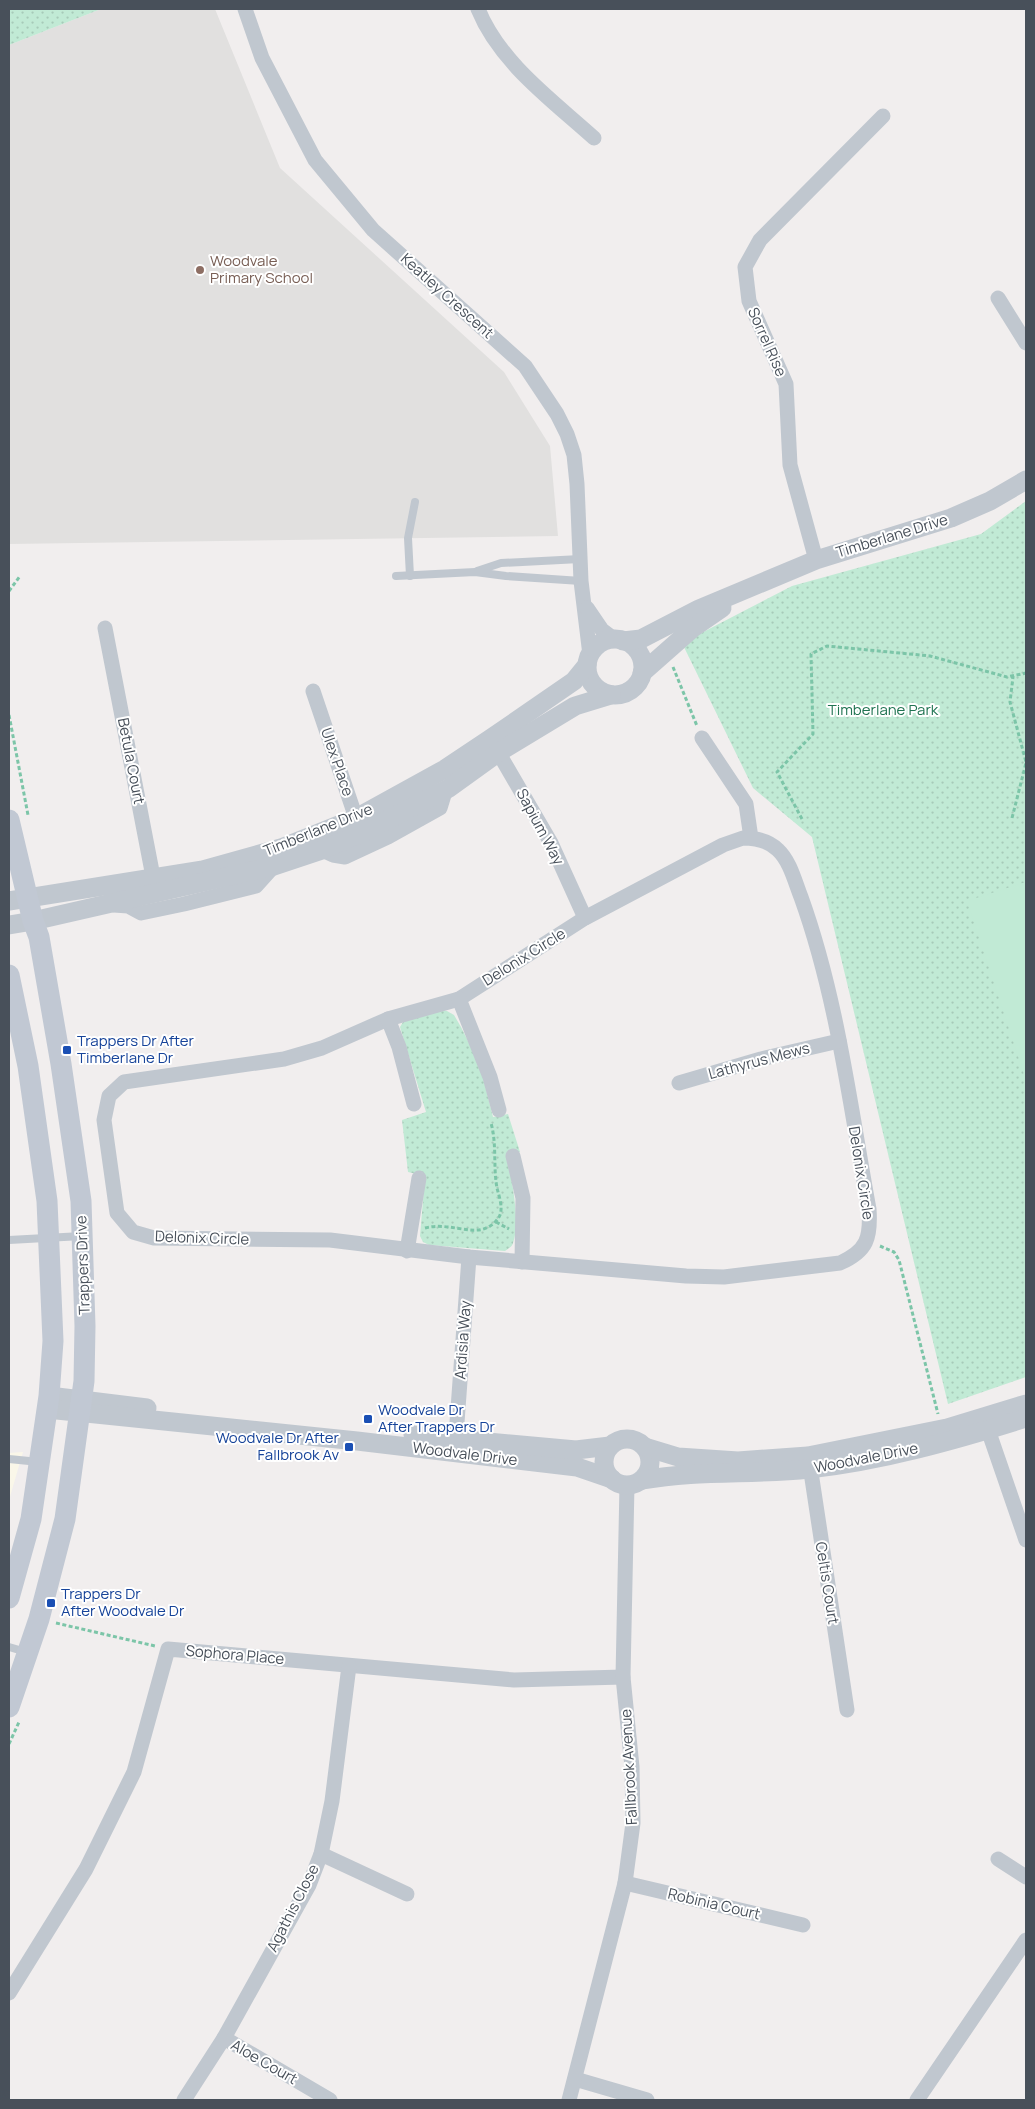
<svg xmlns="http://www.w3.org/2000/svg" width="1035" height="2109" viewBox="0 0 1035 2109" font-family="Manrope,sans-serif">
  <defs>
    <pattern id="park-dots" width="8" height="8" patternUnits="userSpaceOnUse" patternTransform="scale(1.25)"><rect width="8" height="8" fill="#c1ead5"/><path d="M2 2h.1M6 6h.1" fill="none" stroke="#a7cab9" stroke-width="1.8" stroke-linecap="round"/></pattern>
  </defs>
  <rect width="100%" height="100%" fill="#f1eeee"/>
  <polygon fill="#faf7e9" points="23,1452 9,1500 9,1453"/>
  <polygon fill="#e1e0df" points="101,9 215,9 280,168 504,372 550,446 558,536 9,544 9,45"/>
  <g fill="url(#park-dots)">
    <polygon points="9,9 101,9 9,45"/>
    <polygon points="1026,501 1026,1377 948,1404 812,837 753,788 682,643 792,586 981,534"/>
    <path d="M440 1010 447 1011 454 1015 461 1027 480 1065 493 1117 508 1114 520 1152 507 1155C511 1178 521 1221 513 1243 512 1247 508 1249 505 1251L429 1245 423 1242 420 1236 425 1176 408 1172 402 1120 426 1112 400 1027 403 1022Z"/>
  </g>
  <polygon fill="#c1ead5" points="1026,882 1026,1080 967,901"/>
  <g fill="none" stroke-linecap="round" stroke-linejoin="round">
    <g stroke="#7cc5a8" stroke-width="3" stroke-dasharray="4 2.5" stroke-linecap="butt">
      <polyline points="9,591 20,576"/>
      <polyline points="673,667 697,726"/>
      <polyline points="1011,677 1013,677 1010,702 1026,762"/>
      <polyline points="627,699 640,689"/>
      <polyline points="9,715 28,815"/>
      <polyline points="1012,818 1026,763"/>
      <polyline points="802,819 777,772 813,734 811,654 827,646 930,656 1007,677 1026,673"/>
      <polyline points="496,1222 509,1229"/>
      <path d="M425 1228C447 1222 471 1235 486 1228 492 1226 498 1220 500 1215 503 1207 499 1196 497 1188 493 1167 497 1144 491 1123"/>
      <polyline points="880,1246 894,1252 899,1260 938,1414"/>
      <polyline points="56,1623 155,1646"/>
      <polyline points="9,1744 19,1722"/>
    </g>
    <g stroke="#c0c7cf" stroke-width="8">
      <polyline points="477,571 501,563 580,559"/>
      <polyline points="396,576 475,572 506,576 581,581"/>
      <polyline points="410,576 408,538 415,502"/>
      <polyline points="9,1240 82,1236"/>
      <polyline points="9,1459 39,1462"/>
      <polyline points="9,1647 26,1652"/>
    </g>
    <g stroke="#c0c7cf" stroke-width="15">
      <polyline points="245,9 262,58 315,160 373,230 525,366 557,414 567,434 574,455 577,484 581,581 590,655"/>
      <path d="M478 9C500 63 552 100 594 138"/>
      <polyline points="998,298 1026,343"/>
      <polyline points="816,560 790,465 786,384 749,301 745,267 760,240 883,116"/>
      <polyline points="587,608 602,630 614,639"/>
      <polyline points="105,628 155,887"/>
      <polyline points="313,691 359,827"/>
      <polyline points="702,738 746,804 751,838"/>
      <polyline points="494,745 551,843 585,918"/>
      <path d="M743 838C755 838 769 841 778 850 790 861 795 882 801 897 837 997 850 1105 869 1209 871 1238 867 1251 840 1263L724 1277 686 1276 469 1257 330 1240 154 1238 133 1232 117 1213 104 1120 109 1096 124 1082 284 1059 322 1048 388 1019 459 999 585 918 723 845Z"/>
      <polyline points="322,850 333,855 345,857 388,837 440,808 444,795 449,788"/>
      <polyline points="114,905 128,906 141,913 184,904 256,886 274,866"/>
      <polyline points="459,999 490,1077 499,1110"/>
      <polyline points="388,1019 399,1047 414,1104"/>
      <polyline points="679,1083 761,1059 839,1041"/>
      <polyline points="513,1156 523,1198 522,1262"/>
      <polyline points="407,1251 419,1178"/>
      <polyline points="985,1421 1026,1540"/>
      <polyline points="455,1450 469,1257"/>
      <polyline points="809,1459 847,1710"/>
      <polyline points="321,1854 407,1894"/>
      <polyline points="998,1859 1026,1877"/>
      <polyline points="625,1883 803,1925"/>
      <polyline points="9,1993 86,1869 134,1772 168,1649 514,1680 623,1677"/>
      <polyline points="224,2038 330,2100"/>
      <polyline points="575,2079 647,2100"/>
      <polyline points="184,2100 224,2038 309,1885 321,1854 332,1801 349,1666"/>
      <polyline points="569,2100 625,1883 633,1823 632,1767 623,1677 627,1485"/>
      <polyline points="917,2100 1026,1940"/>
    </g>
    <g stroke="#c0c7cf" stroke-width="19">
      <circle cx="615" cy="667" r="28"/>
      <polyline points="623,641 641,639 699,609 816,560 951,518 990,501 1026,480"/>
      <polyline points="642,673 693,628 722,608"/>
      <polyline points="9,901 203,870 281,848 356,818 445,769 490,739 574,681 587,665"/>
      <polyline points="9,925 33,921 274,866 322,850 362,833 449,788 499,752 575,706 611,695"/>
      <polyline points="49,1396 147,1408"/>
      <polyline points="47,1409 357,1441 577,1467 612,1479"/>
      <polyline points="413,1435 576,1450 610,1446"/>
      <circle cx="627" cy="1462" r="23"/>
      <polyline points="645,1447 678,1457 738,1461 808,1456 947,1428 1026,1404"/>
      <path d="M643 1480C697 1470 754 1475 809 1469 882 1461 956 1440 1026 1418"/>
    </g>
    <g stroke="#c1c8d3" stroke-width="21">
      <polyline points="9,820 33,921 39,937 61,1064 81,1201 85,1326 84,1381 65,1519 39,1619 9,1707"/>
      <polyline points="9,975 28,1066 47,1201 53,1341 49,1396 31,1519 9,1598"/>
    </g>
  </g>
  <circle fill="#8d6e63" stroke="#fff" stroke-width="2" cx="200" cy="270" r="5"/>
  <g fill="#1a4fb4" stroke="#fff" stroke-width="2">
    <rect x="62" y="1045" width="10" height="10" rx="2.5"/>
    <rect x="363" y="1414" width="10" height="10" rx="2.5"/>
    <rect x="344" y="1442" width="10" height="10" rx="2.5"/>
    <rect x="46" y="1598" width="10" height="10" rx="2.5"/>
  </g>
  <g text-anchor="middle" stroke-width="4" stroke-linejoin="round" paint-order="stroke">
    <g font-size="15" fill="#785e54" stroke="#fff" text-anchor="start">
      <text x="210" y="266">Woodvale<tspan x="210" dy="17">Primary School</tspan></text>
    </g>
    <g font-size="15" fill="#48505a" stroke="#fff">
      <text transform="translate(447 296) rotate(42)" y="5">Keatley Crescent</text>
      <text transform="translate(767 342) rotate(66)" y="5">Sorrel Rise</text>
      <text transform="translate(892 536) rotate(-17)" y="5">Timberlane Drive</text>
      <text transform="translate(131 761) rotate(79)" y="5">Betula Court</text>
      <text transform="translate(337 762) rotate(71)" y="5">Ulex Place</text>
      <text transform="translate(540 827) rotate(62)" y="5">Sapium Way</text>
      <text transform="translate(318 830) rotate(-22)" y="5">Timberlane Drive</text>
      <text transform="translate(524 957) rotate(-32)" y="5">Delonix Circle</text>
      <text transform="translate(759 1061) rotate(-15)" y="5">Lathyrus Mews</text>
      <text transform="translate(861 1173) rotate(81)" y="5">Delonix Circle</text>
      <text transform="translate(202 1238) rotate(2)" y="5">Delonix Circle</text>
      <text transform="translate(83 1265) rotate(-92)" y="5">Trappers Drive</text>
      <text transform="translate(463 1340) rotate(-86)" y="5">Ardisia Way</text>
      <text transform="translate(465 1454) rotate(7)" y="5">Woodvale Drive</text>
      <text transform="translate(866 1458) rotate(-11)" y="5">Woodvale Drive</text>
      <text transform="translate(827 1583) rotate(81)" y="5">Celtis Court</text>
      <text transform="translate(235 1655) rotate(5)" y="5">Sophora Place</text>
      <text transform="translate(629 1767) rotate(-93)" y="5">Fallbrook Avenue</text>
      <text transform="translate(714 1904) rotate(13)" y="5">Robinia Court</text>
      <text transform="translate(293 1908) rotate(-63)" y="5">Agathis Close</text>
      <text transform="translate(264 2062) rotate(30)" y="5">Aloe Court</text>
    </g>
    <g font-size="15" fill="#207452" stroke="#fff">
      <text x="883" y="715">Timberlane Park</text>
    </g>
    <g font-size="15" fill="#164399" stroke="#fff" text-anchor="start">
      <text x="77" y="1046">Trappers Dr After<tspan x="77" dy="17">Timberlane Dr</tspan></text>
      <text x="378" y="1415">Woodvale Dr<tspan x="378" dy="17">After Trappers Dr</tspan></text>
      <text x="339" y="1443" text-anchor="end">Woodvale Dr After<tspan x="339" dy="17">Fallbrook Av</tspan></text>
      <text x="61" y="1599">Trappers Dr<tspan x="61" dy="17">After Woodvale Dr</tspan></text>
    </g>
  </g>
  <rect width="1035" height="2109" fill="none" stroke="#48505a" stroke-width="20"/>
</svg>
